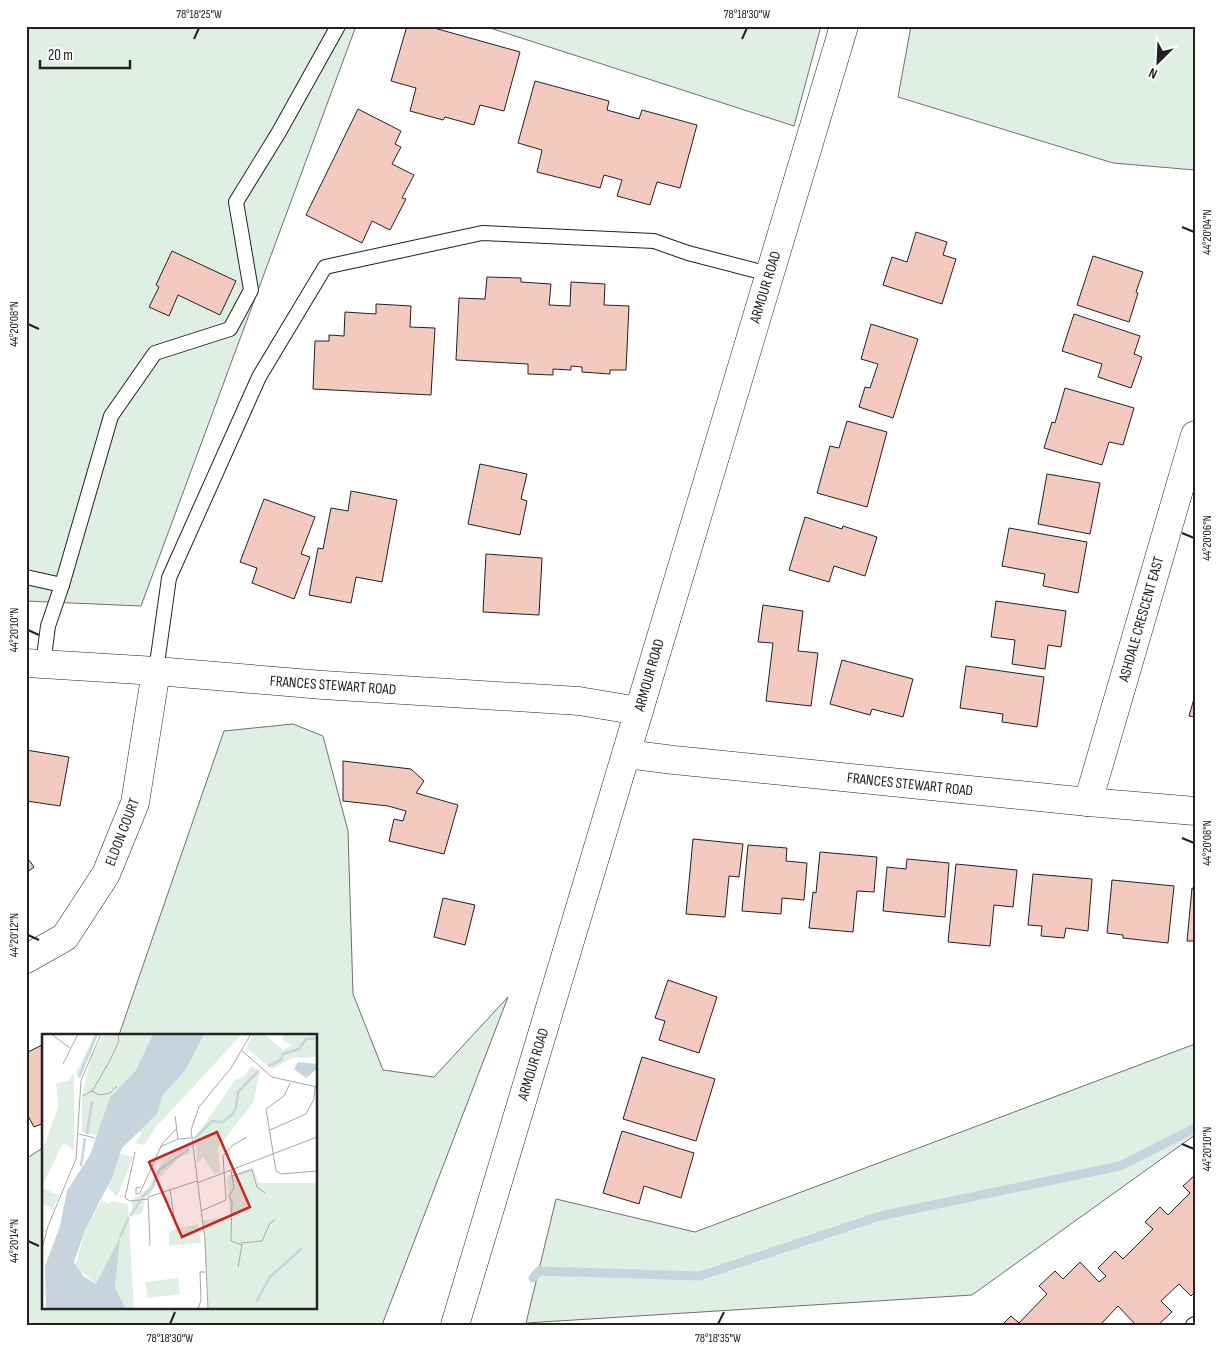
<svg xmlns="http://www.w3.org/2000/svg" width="1221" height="1351" viewBox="0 0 1221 1351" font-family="'Sofia Sans Condensed',sans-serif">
  <rect width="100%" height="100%" fill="#fff"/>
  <g fill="#e0efe3" stroke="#6f6f6f">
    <polygon points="26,26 356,26 141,606 26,601"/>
    <polygon points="484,26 821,26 794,126"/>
    <polygon points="911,26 1195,26 1195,170 1113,163 898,97"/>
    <polygon points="293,724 323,736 348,831 353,994 383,1070 434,1077 508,997 382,1325 26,1325 26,1159 44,1147 44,1307 316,1307 316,1035 119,1035 224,731"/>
    <polygon points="1195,1044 1195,1135 972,1295 526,1323 556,1199 695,1232"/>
  </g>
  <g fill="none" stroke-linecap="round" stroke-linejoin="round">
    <polyline stroke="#c7d3dd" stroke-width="9" points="533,1278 539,1271 700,1276 880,1216 1120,1166 1195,1128"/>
  </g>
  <g fill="#f3c9c0" stroke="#222">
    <polygon points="407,26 427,26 520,52 504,111 480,105 474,125 445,117 443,120 410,111 416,88 391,81"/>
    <polygon points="535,81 609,101 607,110 639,119 642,110 697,125 680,188 657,182 650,205 617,196 622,180 604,175 600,188 537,172 542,150 518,143"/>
    <polygon points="358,109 401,131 395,144 401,147 392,164 414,175 402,198 406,199 390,230 372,221 362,243 306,215"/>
    <polygon points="916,232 947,242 943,255 956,259 942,304 883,285 892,257 907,262"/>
    <polygon points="172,251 236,281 220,315 178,295 169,316 149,307 159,287 156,285"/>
    <polygon points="1093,256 1143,272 1136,292 1138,293 1129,322 1077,305"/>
    <polygon points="487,277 521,278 521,282 551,284 549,305 570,306 571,282 605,284 604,305 629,306 626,370 610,370 610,374 582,372 582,367 571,366 571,370 553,369 553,375 528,374 528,364 456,360 459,298 485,299"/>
    <polygon points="376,304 411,306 410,327 435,328 431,395 313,389 315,341 329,341 329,335 344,336 345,312 376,314"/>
    <polygon points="1074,314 1140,336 1134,354 1142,357 1131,388 1098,377 1102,364 1062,351"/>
    <polygon points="871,324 918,339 893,418 859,407 865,387 870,388 878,364 861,359"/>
    <polygon points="1065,388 1134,408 1123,445 1109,442 1102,465 1044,448 1052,422 1055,423"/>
    <polygon points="847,421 887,432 867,507 817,493 830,446 839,448"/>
    <polygon points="480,464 527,474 521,499 527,501 520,535 468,524"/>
    <polygon points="1047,474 1100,483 1090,534 1038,524"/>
    <polygon points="351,491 397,500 382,582 356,577 351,603 309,595 318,548 323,549 331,508 348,511"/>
    <polygon points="264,499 315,517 301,554 310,557 294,599 252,583 257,568 240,562"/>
    <polygon points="805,517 842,529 843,526 877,537 865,576 834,566 829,582 789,570"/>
    <polygon points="1009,528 1087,542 1078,593 1043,586 1045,574 1002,566"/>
    <polygon points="486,554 542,558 539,615 483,612"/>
    <polygon points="996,601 1066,611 1061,647 1048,645 1045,669 1012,664 1015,640 991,637"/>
    <polygon points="763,605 803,611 798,651 818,653 811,706 766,701 773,643 758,642"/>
    <polygon points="842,660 913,679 903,717 872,709 870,715 830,704"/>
    <polygon points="966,666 1044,677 1037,727 1002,722 1003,714 960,708"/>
    <polygon points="1195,695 1195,717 1189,716"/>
    <polygon points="26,750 69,757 60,806 27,801"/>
    <polygon points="343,761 411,769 424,781 416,793 458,805 444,854 389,841 394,819 403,821 406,811 388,806 343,801"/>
    <polygon points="693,839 743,844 739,877 729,876 725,917 686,914"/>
    <polygon points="748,845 787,848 786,861 807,863 804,900 782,898 781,914 742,911"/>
    <polygon points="820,852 877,857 874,892 857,891 853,932 809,928 813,892 816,893"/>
    <polygon points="26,856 34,867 26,873"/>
    <polygon points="907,859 949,863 945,917 883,911 887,867 906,869"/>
    <polygon points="956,864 1017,870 1013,907 994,905 990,946 948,942"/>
    <polygon points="1033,874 1092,879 1088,931 1066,928 1064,938 1041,936 1042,926 1028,925"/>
    <polygon points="1112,880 1174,886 1168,943 1123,938 1123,935 1107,933"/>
    <polygon points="1192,888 1195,889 1195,941 1187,941"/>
    <polygon points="443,898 475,905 465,945 434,937"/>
    <polygon points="668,980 717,997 699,1053 659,1040 665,1021 655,1018"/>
    <polygon points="42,1045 44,1048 44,1123 34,1127 26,1112 26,1053"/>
    <polygon points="642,1057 715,1079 696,1141 623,1119"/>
    <polygon points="622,1131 694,1153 681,1198 644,1186 639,1204 603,1193"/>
    <polygon points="1195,1175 1195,1292 1191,1296 1179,1284 1161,1301 1172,1312 1158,1325 1136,1325 1118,1306 1100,1325 1002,1325 1011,1316 1019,1323 1047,1294 1039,1286 1055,1271 1063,1279 1080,1262 1099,1282 1106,1276 1098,1268 1115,1251 1123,1259 1153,1229 1145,1222 1160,1207 1168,1215 1190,1193 1183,1186"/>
  </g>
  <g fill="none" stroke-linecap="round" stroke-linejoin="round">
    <defs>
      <g id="service">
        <polyline points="26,577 62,585"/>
        <polyline points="43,664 48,626 62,585 111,416 155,353 230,329 251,290 236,202 279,132 338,26"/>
        <polyline points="156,671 169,578 259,377 325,267 482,233 654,241 688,253 769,274"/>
        <polyline points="1193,1325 1195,1324"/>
      </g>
      <g id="minor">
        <polyline points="26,663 156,671 323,685 579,701 639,711"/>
        <polyline points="626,754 674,760 1088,802 1195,811"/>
        <polyline points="1088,802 1195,435"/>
        <polyline points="26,959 65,937 106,874 135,803 156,671"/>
      </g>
      <polyline id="secondary" points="455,1325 844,26"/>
    </defs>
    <use href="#service" stroke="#222" stroke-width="16"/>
    <use href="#minor" stroke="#222" stroke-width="29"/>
    <use href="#secondary" stroke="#222" stroke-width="29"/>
    <use href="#service" stroke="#fff" stroke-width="14"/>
    <use href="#minor" stroke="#fff" stroke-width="28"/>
    <use href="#secondary" stroke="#fff" stroke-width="28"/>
  </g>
  <path fill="none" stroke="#222" stroke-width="2" d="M194 39 199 28M742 39 747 28M1182 227 1194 232M28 324 39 329M1182 533 1194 538M28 630 39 635M1182 838 1194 843M28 935 39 940M1182 1144 1194 1149M28 1241 39 1246M170 1324 175 1312M718 1324 724 1312"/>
  <g text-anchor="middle" stroke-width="4" stroke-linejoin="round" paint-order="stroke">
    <g font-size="15" fill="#222" stroke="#fff">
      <text transform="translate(765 287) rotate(-73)" y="5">ARMOUR ROAD</text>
      <text transform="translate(1141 619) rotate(-74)" y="5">ASHDALE CRESCENT EAST</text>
      <text transform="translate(649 675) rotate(-74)" y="5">ARMOUR ROAD</text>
      <text transform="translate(333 685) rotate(4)" y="5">FRANCES STEWART ROAD</text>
      <text transform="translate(910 784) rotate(6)" y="5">FRANCES STEWART ROAD</text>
      <text transform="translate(122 832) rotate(-69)" y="5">ELDON COURT</text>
      <text transform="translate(533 1064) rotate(-73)" y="5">ARMOUR ROAD</text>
    </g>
  </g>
  <g transform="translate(42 1034)">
    <rect width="275" height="275" fill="#fff"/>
    <path d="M53 0H56L37 44 34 39ZM62 0H111L94 36 68 63 55 102 40 98V61L49 23ZM162 0H200L115 92 102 111 93 109 100 99 97 96 115 80 121 61 143 37ZM211 0H222L241 16 251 11 241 7V0H275V23L250 24 230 35 204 14ZM209 32 218 37 211 69 176 113 178 138 172 140 161 123 155 130 154 102 193 46 203 42ZM32 38V117L23 109 20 111 0 152V116L16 74 14 49 26 47ZM146 112 148 120 139 122 116 145 109 160 104 162 100 179 90 182V166L105 155 122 125ZM77 119 91 123 75 163 66 153ZM211 133 217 149H275V275H166L161 186 188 183 185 143ZM0 153 17 162 11 174 0 170ZM60 166 65 170 71 167 86 170 92 275H84L73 253 77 205 54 250 33 233 43 196ZM156 190 159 209 127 212V199L132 195ZM136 244 138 260 106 264 103 248Z" fill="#e0efe3"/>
    <path d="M111 0H162L143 37 121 61 115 80 80 114 70 144 43 196 32 228 41 242 54 250 78 203 73 253 84 275H4L3 232 18 192 25 157 48 121 68 63 94 36ZM256 28 275 30V35L264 44 252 35Z" fill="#c7d3dd"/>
    <path fill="none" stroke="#c7d3dd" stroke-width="2.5" d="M226 32 239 26 241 20 257 15 264 5 275 4M37 43 55 0M45 100 50 67M152 105 170 87 180 88 190 81 194 74 196 58 216 37M39 132 43 104M99 164 110 154 117 136 147 115M88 182 98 167M78 203 87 183M214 268 228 243 260 214"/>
    <path fill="none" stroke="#a7a7a7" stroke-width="1" d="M9 0 28 14M199 16 230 43 275 53M21 30 36 0M248 49 242 62 224 75 234 137 239 140 275 137M0 55V78M49 57 58 61 68 59 75 52M41 62 51 56 68 26 77 7 76 0M133 82 136 105M228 96 264 80 272 65 273 53M37 100 53 104M118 113 136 105 149 104M93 118 83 164 88 167 106 165M189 137 192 153 187 163 190 168 189 203V207L200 211 196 233M190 142 210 136 215 153 223 159M155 149 275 103M99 153 94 154V160L98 159 120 110 135 94M128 155 133 190M159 177 184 166 181 122 191 111 205 103M199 209 220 207 228 189 233 186M108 212 106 163 155 147M0 215 6 192 34 125 39 46 59 0M156 275 159 266 158 238H163M166 275 163 206 149 96 157 73 189 34 209 0"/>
    <path fill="#c62828" fill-opacity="0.15" stroke="#c62828" stroke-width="2.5" d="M175 98 208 173 140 203 107 128Z"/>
    <rect width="275" height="275" fill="none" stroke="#222" stroke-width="2.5"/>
  </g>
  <rect width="1221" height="1351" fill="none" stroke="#ffffff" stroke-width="55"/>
  <g transform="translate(1158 62) rotate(204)" stroke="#ffffff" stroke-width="4" paint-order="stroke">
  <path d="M0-4L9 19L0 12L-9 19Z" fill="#222222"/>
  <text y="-8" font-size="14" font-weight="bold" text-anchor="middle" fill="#222222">N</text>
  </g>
  <path d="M40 60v8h90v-8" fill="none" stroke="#222222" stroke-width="2.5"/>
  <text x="48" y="60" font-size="15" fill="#222222" stroke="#ffffff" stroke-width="4" paint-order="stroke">20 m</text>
  <rect x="28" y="28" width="1166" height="1296" fill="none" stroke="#222" stroke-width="2"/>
  <g font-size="12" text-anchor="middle" fill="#222">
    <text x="199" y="18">78°18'25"W</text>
    <text x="747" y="18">78°18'30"W</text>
    <text transform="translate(1207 232) rotate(-90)" y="4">44°20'04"N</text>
    <text transform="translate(14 324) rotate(-90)" y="4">44°20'08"N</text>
    <text transform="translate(1207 538) rotate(-90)" y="4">44°20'06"N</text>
    <text transform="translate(14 630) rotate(-90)" y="4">44°20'10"N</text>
    <text transform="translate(1207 843) rotate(-90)" y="4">44°20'08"N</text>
    <text transform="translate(14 935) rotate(-90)" y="4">44°20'12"N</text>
    <text transform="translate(1207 1149) rotate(-90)" y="4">44°20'10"N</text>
    <text transform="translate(14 1241) rotate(-90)" y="4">44°20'14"N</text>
    <text x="170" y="1342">78°18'30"W</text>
    <text x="718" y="1342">78°18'35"W</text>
  </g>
</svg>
